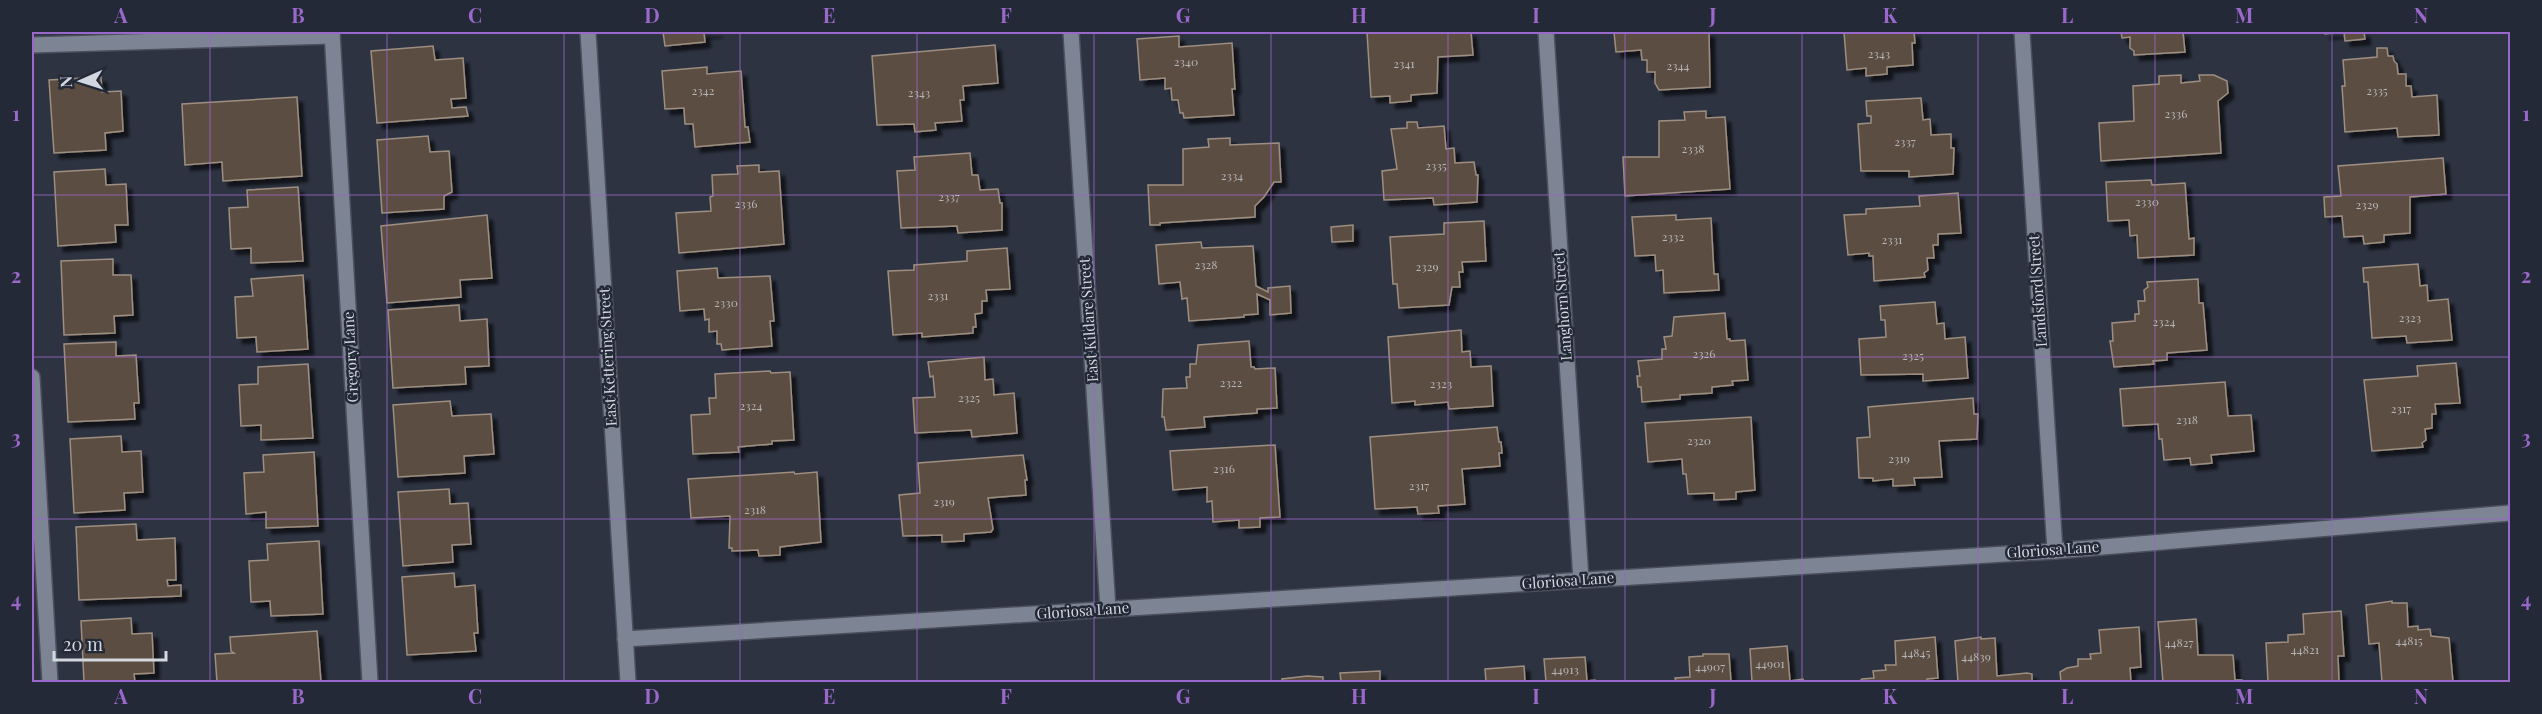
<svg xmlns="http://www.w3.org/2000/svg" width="2542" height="714" viewBox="0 0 2542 714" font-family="'Playfair Display',serif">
  <defs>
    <filter id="shadow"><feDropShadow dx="5.5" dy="5.5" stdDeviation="1.5" flood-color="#0009"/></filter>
  </defs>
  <rect width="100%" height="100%" fill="#2d3341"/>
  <g fill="#5c4e42" stroke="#9d8e81" stroke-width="1.5" filter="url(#shadow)">
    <polygon points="663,32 718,32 704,33 705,42 665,46"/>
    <polygon points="1367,32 1471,32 1473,55 1438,57 1437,93 1411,95 1411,101 1390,103 1390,96 1371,97"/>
    <polygon points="1614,32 1709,32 1710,87 1659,90 1655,83 1655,72 1647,72 1647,60 1642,60 1641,50 1616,52"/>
    <polygon points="1844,32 1914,32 1915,43 1912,43 1913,65 1887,67 1887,74 1866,76 1866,68 1847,70"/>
    <polygon points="2121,32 2183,32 2185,52 2134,55 2134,51 2130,48 2130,37 2122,38"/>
    <polygon points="2325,32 2364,32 2365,39 2345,41 2344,32 2325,34"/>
    <polygon points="1179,36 1179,47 1232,43 1235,89 1232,89 1234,115 1184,118 1183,113 1180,113 1178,100 1172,100 1171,88 1165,89 1165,78 1140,80 1137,39"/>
    <polygon points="995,45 998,83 963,86 964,100 960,100 962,121 935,123 936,130 915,132 914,124 877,125 872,56"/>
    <polygon points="433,46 435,60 463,58 466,98 451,99 452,108 466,107 468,116 377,123 371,51"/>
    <polygon points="2377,48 2387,48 2388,56 2393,56 2394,61 2397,64 2398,74 2406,74 2406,86 2411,86 2412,97 2437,95 2439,135 2398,137 2397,128 2345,132 2342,86 2345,86 2343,60 2377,57"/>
    <polygon points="707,67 707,74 741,71 745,127 748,127 750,142 695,147 693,124 685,124 684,108 665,109 662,71"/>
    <polygon points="2181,75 2181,83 2200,81 2199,75 2214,75 2227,81 2228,93 2218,101 2221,153 2101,161 2099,123 2134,121 2133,86 2159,84 2159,76"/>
    <polygon points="101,77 102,92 121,91 123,131 105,133 106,150 54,153 49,80"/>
    <polygon points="297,97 302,176 223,181 222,162 185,165 182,104"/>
    <polygon points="1921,98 1923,120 1930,119 1931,135 1951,134 1951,148 1954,148 1953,174 1909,177 1909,171 1861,171 1858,124 1871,123 1871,116 1867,116 1866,101"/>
    <polygon points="1706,111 1706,118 1725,117 1730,189 1625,196 1623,157 1659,157 1659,121 1685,120 1684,112"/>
    <polygon points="1407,122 1417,122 1418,128 1444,126 1446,149 1454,148 1455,163 1474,162 1476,175 1478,175 1477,202 1434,205 1433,198 1384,200 1382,171 1397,169 1391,129 1407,128"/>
    <polygon points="428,136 430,152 449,151 452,192 444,196 444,209 382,213 377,140"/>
    <polygon points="1230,138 1230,145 1279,143 1281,182 1274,182 1264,197 1255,206 1255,217 1160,223 1160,225 1150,225 1148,185 1183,185 1183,149 1209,147 1208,139"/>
    <polygon points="970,153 972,175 978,175 980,190 998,189 1000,203 1002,203 1002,230 958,233 957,226 901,228 897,171 915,170 914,157"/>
    <polygon points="2443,158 2446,194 2410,197 2410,233 2384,235 2384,242 2364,244 2363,236 2344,237 2342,216 2325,217 2324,197 2341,196 2338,166"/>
    <polygon points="759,165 759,172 779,171 784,244 679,253 676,213 711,211 710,197 713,196 712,175 738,174 737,166"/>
    <polygon points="105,169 106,185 126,184 128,225 115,225 116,242 58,246 54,172"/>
    <polygon points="2151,180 2152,185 2185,183 2189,239 2194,238 2194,255 2138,258 2137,235 2130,236 2129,220 2108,221 2106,182"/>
    <polygon points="298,187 303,261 251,263 251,248 231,249 229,208 248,207 247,190"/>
    <polygon points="1958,193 1961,233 1938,234 1938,245 1933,245 1934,258 1927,258 1928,270 1924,273 1925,277 1874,281 1873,256 1869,256 1869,253 1848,255 1844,215 1866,214 1866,209 1920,206 1919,196"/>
    <polygon points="487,215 492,278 460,280 461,297 387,303 381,226"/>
    <polygon points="1676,215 1676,220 1711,218 1714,274 1718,274 1719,290 1664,293 1663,270 1656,271 1655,255 1635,256 1632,217"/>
    <polygon points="1484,221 1486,261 1462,262 1463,272 1459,272 1460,287 1452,287 1449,305 1399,308 1397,284 1393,284 1390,237 1444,234 1444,223"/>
    <polygon points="1353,225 1353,241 1332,242 1331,227"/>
    <polygon points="1201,242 1202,248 1253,246 1256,286 1268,292 1268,288 1290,286 1291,313 1270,315 1270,300 1257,294 1258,314 1244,315 1244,317 1189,321 1187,298 1182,299 1180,282 1159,284 1156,245"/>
    <polygon points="1007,248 1010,289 986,290 987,301 982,301 982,313 975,314 976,327 973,327 973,333 922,337 922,333 893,335 888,271 914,270 914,265 967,261 967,251"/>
    <polygon points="113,259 113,275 131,275 133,315 114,316 115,333 64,335 61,261"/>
    <polygon points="2418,264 2420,286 2427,285 2428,301 2448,299 2452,340 2407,343 2406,336 2372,338 2368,282 2364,282 2363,268"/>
    <polygon points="717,268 718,278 770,276 774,321 770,321 772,346 722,350 721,344 717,344 717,331 709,332 709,319 705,320 704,309 680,311 677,271"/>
    <polygon points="303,275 308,349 257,352 256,337 237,338 235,297 253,296 251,279"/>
    <polygon points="2198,279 2199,303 2203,303 2207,350 2167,353 2167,360 2153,361 2154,364 2114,367 2110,341 2113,341 2112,323 2135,321 2135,314 2139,314 2138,301 2145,301 2144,290 2148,287 2147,282"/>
    <polygon points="1935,302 1937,324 1944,323 1945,339 1965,337 1968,378 1923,381 1923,374 1861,375 1859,339 1886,337 1885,320 1881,320 1880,306"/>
    <polygon points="459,305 460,321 487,319 489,366 465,367 466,384 393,388 388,310"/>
    <polygon points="1725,313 1727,339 1730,339 1730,341 1745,340 1748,380 1732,381 1733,385 1712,387 1712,393 1680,395 1680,399 1642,402 1641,387 1638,387 1637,376 1640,376 1638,361 1662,359 1662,349 1666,349 1664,337 1672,336 1674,317"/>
    <polygon points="1461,330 1462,352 1470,351 1471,367 1491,366 1493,406 1449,409 1448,402 1415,405 1415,401 1392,403 1388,337"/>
    <polygon points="1249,341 1251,367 1254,367 1255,369 1275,368 1277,408 1257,409 1257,413 1204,417 1205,427 1166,430 1164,417 1162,417 1163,389 1187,388 1186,377 1190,377 1190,364 1196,364 1198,345"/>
    <polygon points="116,342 116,356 136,355 139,403 134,403 135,419 68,422 64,344"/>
    <polygon points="984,357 985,380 993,379 994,395 1014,393 1017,433 972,437 971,430 915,433 913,398 935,397 933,376 930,377 928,362"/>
    <polygon points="2456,363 2460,403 2435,404 2436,414 2432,414 2432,428 2425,429 2426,440 2422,443 2423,447 2372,451 2364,380 2418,376 2417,366"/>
    <polygon points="308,364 313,438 261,440 261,425 241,426 239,385 258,384 258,367"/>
    <polygon points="770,371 771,373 790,372 794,440 772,441 772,444 738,447 739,452 693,454 691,415 710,414 709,398 716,398 715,374"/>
    <polygon points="2225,382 2228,416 2251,415 2254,451 2211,455 2212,463 2191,465 2190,458 2164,460 2162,439 2159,439 2158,424 2123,426 2120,389"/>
    <polygon points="1973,398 1974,414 1978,414 1977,439 1939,441 1942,477 1914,478 1915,485 1893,486 1893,479 1873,481 1873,478 1859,478 1857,438 1870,437 1868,407"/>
    <polygon points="450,401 452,416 491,414 494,454 464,456 465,473 398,477 393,405"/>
    <polygon points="1751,417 1755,490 1736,492 1736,499 1714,500 1714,493 1688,494 1686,474 1683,474 1682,459 1648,462 1645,423"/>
    <polygon points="1497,427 1499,442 1501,442 1502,453 1499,453 1500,466 1462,469 1465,504 1438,506 1439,513 1418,514 1417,507 1375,509 1370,437"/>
    <polygon points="121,436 122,452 141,451 143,492 124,493 125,510 74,513 70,439"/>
    <polygon points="1275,445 1280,517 1260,518 1260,527 1239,528 1239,520 1213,522 1212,501 1207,502 1207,487 1173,490 1170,451"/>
    <polygon points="314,452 318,526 266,528 266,512 246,514 244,473 264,472 263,455"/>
    <polygon points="1023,455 1027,480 1025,480 1026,495 988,498 993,529 991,532 964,534 964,541 942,542 942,535 903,536 899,495 920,493 918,463"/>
    <polygon points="794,472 795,474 817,472 821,542 780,547 780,555 759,556 758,550 732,551 732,548 729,548 730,516 691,518 688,479"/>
    <polygon points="449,489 450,504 468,503 471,544 452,545 453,562 403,566 398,492"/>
    <polygon points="136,524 137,540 175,538 176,580 167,580 168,586 181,585 181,596 79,600 76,527"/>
    <polygon points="319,541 323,614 271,616 270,601 251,602 249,561 268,560 267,544"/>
    <polygon points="454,573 455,587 475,585 478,633 474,633 476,651 407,655 402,577"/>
    <polygon points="2392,601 2392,603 2407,603 2408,627 2418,626 2418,630 2430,629 2431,636 2449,638 2453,682 2382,682 2379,643 2369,644 2366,605"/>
    <polygon points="2341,611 2344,656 2338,656 2339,682 2268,682 2266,643 2288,642 2288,635 2304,634 2303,614"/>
    <polygon points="131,618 132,634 152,633 154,673 134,674 135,682 84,682 81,621"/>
    <polygon points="2196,619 2198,655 2233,655 2235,680 2242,680 2242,682 2163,682 2158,622"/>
    <polygon points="2139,627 2141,667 2130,668 2131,682 2061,682 2060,672 2067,668 2078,666 2078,659 2091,659 2090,654 2101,653 2099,630"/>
    <polygon points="317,631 321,682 217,682 215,654 234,653 231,651 230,637"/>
    <polygon points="1935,637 1938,678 1927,679 1927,682 1859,682 1862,679 1874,678 1873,671 1886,670 1885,665 1896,665 1895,641"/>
    <polygon points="1981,637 1981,639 1995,638 1997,676 2027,673 2032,674 2032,682 1958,682 1955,641"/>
    <polygon points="1787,646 1790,681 1803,679 1804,682 1752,682 1750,649"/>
    <polygon points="1703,654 1729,654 1731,682 1676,682 1675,678 1690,677 1689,657 1703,656"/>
    <polygon points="1585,657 1587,681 1595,680 1595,682 1546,682 1544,659"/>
    <polygon points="1524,666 1525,682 1486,682 1485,669"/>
    <polygon points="1380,671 1380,682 1341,681 1340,673"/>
    <polygon points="1307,676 1323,677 1323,682 1282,682 1282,679"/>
  </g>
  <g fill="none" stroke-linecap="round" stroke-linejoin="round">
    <defs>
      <g id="minor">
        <polyline points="332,32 370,682"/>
        <polyline points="588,32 628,682"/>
        <polyline points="1071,32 1108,609"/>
        <polyline points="1546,32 1581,580"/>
        <polyline points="2022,32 2055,551"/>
        <polyline points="32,45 332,36"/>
        <polyline points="32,377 50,682"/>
        <polyline points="625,639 2055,551 2510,513"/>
      </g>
    </defs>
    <use href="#minor" stroke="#4a4f5b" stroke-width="18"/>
    <use href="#minor" stroke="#7d8494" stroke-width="15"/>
  </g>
  <path fill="none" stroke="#9a68cb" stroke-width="1.5" stroke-opacity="0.55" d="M210 32V682M387 32V682M564 32V682M740 32V682M917 32V682M1094 32V682M1271 32V682M1448 32V682M1625 32V682M1802 32V682M1978 32V682M2155 32V682M2332 32V682M32 195H2510M32 357H2510M32 519H2510"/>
  <g text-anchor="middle" stroke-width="5" stroke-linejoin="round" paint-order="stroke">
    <g font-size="12" fill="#b5b5b8">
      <text x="1879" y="58">2343</text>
      <text x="1186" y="66">2340</text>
      <text x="1404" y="68">2341</text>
      <text x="1678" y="70">2344</text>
      <text x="703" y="95">2342</text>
      <text x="2377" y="95">2335</text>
      <text x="919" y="97">2343</text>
      <text x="2176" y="118">2336</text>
      <text x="1905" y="146">2337</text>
      <text x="1693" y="153">2338</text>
      <text x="1436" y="170">2335</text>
      <text x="1232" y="180">2334</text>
      <text x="949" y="201">2337</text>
      <text x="2147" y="206">2330</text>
      <text x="746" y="208">2336</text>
      <text x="2367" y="209">2329</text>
      <text x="1673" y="241">2332</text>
      <text x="1892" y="244">2331</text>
      <text x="1206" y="269">2328</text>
      <text x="1427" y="271">2329</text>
      <text x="938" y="300">2331</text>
      <text x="726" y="307">2330</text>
      <text x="2410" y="322">2323</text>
      <text x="2164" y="326">2324</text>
      <text x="1704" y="358">2326</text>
      <text x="1913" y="360">2325</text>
      <text x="1231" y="387">2322</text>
      <text x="1441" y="388">2323</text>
      <text x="969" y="402">2325</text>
      <text x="751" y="410">2324</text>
      <text x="2401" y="413">2317</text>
      <text x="2187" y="424">2318</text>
      <text x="1699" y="445">2320</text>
      <text x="1899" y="463">2319</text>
      <text x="1224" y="473">2316</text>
      <text x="1419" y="490">2317</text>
      <text x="944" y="506">2319</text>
      <text x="755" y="514">2318</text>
      <text x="2409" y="645">44815</text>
      <text x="2179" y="647">44827</text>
      <text x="2305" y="654">44821</text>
      <text x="1916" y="657">44845</text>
      <text x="1976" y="661">44839</text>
      <text x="1770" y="668">44901</text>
      <text x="1710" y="671">44907</text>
      <text x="1565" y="674">44913</text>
    </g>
    <g font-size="15" fill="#d3d7e0" stroke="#232936">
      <text transform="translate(2038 291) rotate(-94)" y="5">Landsford Street</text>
      <text transform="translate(1563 306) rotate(-94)" y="5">Langhorn Street</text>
      <text transform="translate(1089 320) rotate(-94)" y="5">East Kildare Street</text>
      <text transform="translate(351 357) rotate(-93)" y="5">Gregory Lane</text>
      <text transform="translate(608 357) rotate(-93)" y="5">East Kettering Street</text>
      <text transform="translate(2053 550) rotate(-4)" y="5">Gloriosa Lane</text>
      <text transform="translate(1568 581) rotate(-4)" y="5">Gloriosa Lane</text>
      <text transform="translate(1083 611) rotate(-4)" y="5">Gloriosa Lane</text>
    </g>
  </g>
  <rect width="2542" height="714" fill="none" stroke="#232936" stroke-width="66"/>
  <g transform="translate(81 81) rotate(267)" stroke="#232936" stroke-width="4.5" paint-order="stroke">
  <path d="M0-4.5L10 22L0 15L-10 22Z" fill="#d3d7e0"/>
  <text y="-9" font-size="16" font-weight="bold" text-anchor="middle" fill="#d3d7e0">N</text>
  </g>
  <path d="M54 651v9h112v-9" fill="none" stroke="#d3d7e0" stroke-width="3"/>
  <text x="63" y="651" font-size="18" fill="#d3d7e0" stroke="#232936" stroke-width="4.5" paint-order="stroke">20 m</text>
  <rect x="33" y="33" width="2476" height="648" fill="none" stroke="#9a68cb" stroke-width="2"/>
  <g font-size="20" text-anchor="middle" font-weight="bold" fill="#9a68cb">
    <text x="121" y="23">A</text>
    <text x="298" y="23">B</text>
    <text x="475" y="23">C</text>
    <text x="652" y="23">D</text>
    <text x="829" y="23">E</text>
    <text x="1006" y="23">F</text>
    <text x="1183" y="23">G</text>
    <text x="1359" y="23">H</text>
    <text x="1536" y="23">I</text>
    <text x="1713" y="23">J</text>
    <text x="1890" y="23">K</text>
    <text x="2067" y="23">L</text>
    <text x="2244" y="23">M</text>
    <text x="2421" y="23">N</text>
    <text x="16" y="121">1</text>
    <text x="2526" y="121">1</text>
    <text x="16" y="283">2</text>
    <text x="2526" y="283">2</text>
    <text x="16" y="445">3</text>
    <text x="2526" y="445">3</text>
    <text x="16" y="607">4</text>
    <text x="2526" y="607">4</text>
    <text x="121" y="704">A</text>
    <text x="298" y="704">B</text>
    <text x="475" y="704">C</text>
    <text x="652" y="704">D</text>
    <text x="829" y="704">E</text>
    <text x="1006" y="704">F</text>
    <text x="1183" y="704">G</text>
    <text x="1359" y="704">H</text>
    <text x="1536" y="704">I</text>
    <text x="1713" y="704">J</text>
    <text x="1890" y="704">K</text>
    <text x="2067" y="704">L</text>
    <text x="2244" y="704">M</text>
    <text x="2421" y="704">N</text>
  </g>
</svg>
